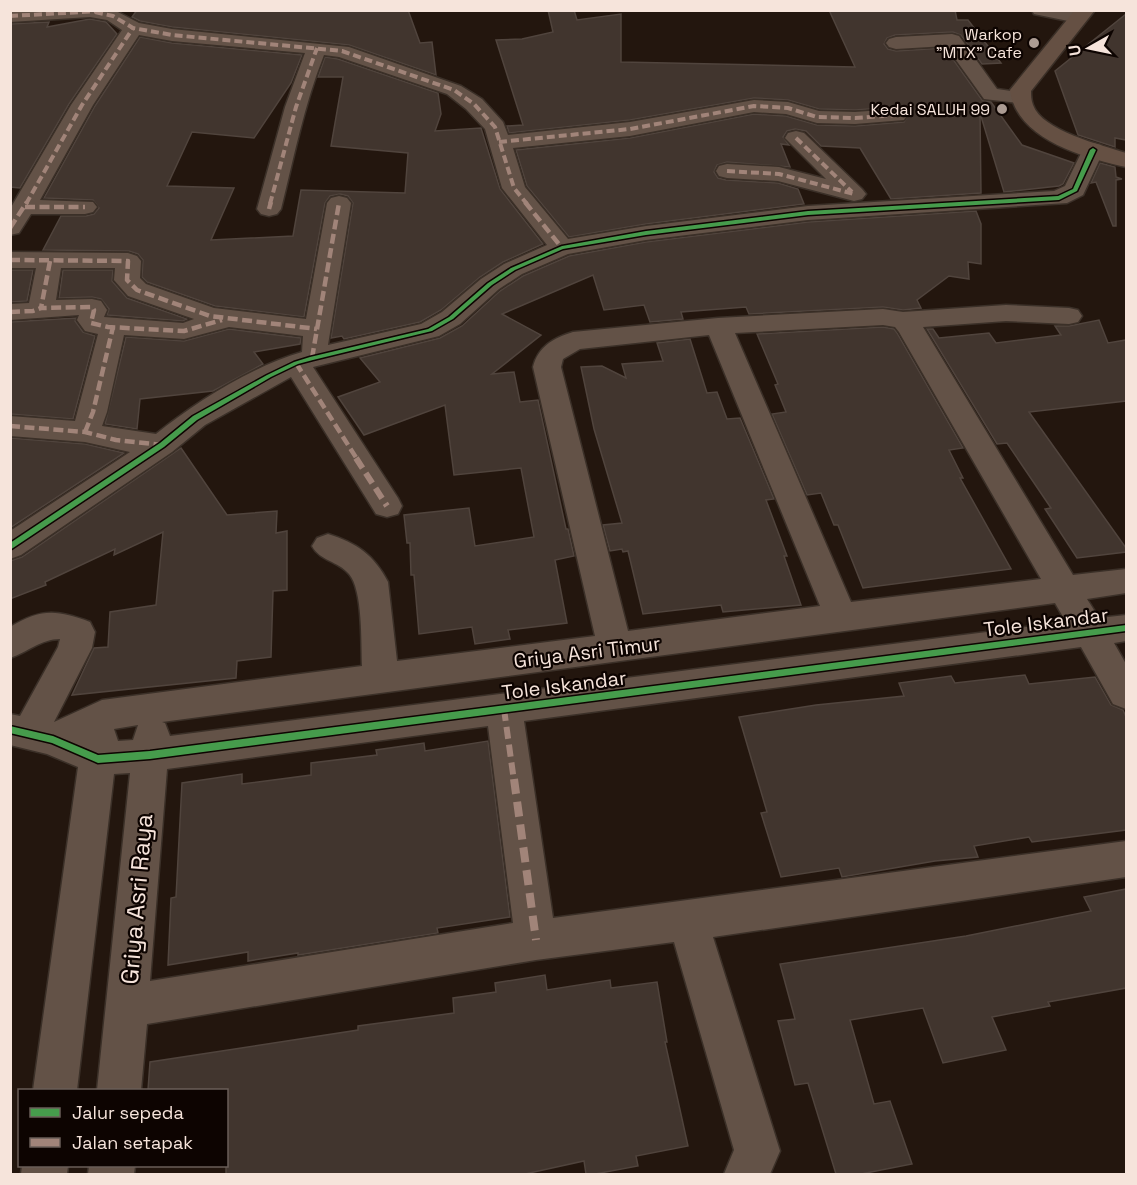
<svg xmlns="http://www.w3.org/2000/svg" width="1137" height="1185" viewBox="0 0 1137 1185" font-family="'Space Grotesk',sans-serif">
  <rect width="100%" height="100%" fill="#23160e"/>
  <g fill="#41352e" stroke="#50443d" stroke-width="1.5">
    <polygon points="137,10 408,10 420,43 432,42 436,75 349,45 172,27 140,21 132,17"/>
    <polygon points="548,10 574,10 577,20 621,14 621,62 855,67 829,10 955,10 957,20 968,20 1001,63 982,64 961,35 953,32 895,35 887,38 884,44 888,49 896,51 945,48 982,100 991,102 1022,145 1074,163 1063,184 1059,186 1004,192 980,113 981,193 891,199 860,148 821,146 806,131 795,129 787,131 783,137 789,145 781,144 790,167 727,162 717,165 714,172 718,178 726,180 778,183 798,189 804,204 646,224 569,237 527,186 516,150 630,138 754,114 786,116 817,125 855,126 904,122 909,114 904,108 896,107 855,110 819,109 788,100 754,98 630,120 509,133 507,126 523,125 496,40 522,39 553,32"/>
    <polygon points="1126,14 1126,140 1115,138 1115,147 1078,135 1055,71"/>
    <polygon points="90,19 106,22 117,34 69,104 20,188 10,187 10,24 49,22 47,27"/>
    <polygon points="140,37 172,43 302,55 291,83 254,138 192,132 167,186 234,188 211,240 293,236 301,190 405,193 408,153 331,146 343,77 318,77 325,57 338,59 438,93 441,114 435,131 481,128 500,189 543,244 503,262 480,277 441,310 420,322 344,339 342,336 331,338 353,203 348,196 340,194 330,196 325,203 304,317 215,306 147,282 142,277 143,260 138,254 129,251 43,250 61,216 86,216 94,214 99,208 93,200 44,198 95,106"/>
    <polygon points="1100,163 1115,167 1116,177 1122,179 1116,180 1116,226 1113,226 1096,182 1091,183"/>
    <polygon points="976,211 981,224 981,264 968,262 969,279 949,276 917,300 921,308 903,310 883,307 749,314 746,307 681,312 683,319 650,322 644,305 604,310 593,275 502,314 541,335 492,374 514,372 520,402 538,400 566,529 568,529 574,556 555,560 567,623 508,630 510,639 475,644 472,627 419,634 414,575 411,575 410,543 407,543 404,515 469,508 475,546 534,537 521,468 454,475 445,405 364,435 338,397 380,382 360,358 440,338 462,326 500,291 523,276 569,256 646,242 808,222"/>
    <polygon points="10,270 33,270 27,301 10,302"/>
    <polygon points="63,270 113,270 112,281 127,298 187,319 183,321 107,315 109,309 101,299 92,297 59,298"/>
    <polygon points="76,318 75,321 83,332 95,336 73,419 10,414 10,322"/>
    <polygon points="1099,320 1108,343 1126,340 1126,401 1029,412 1126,548 1126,552 1077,558 1045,509 1051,508 1007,443 997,444 927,329 933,329 939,338 989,333 996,343 1061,335 1055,326 1069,326"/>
    <polygon points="883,327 894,329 897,333 963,448 949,450 963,478 960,478 1011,569 863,588 838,525 834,525 821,493 807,495 772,414 786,412 775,385 778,384 757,334"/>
    <polygon points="229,329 301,338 300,344 254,352 263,364 213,391 140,399 137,429 105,424 126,337 184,341"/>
    <polygon points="690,339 707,393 717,392 727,419 740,418 774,499 766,500 787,556 784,556 801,605 723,612 721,605 643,614 628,551 623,552 622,549 610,551 603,525 622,523 594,429 581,367 602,366 626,378 622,364 663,361 657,343"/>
    <polygon points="10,438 85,444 124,453 10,528"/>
    <polygon points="181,448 227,515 277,511 276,533 287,531 287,590 273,591 271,657 237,661 236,678 72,695 94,648 108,647 110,612 156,605 163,532 114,555 115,549 45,582 46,585 10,599 10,561 22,557"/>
    <polygon points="1025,675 1029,684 1095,677 1111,705 1123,710 1126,717 1126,830 1032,842 1029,837 974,846 978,857 935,861 842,877 839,868 781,877 761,813 767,812 739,717 816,705 904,696 899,683 951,676 955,683"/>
    <polygon points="488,741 510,917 437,928 438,933 298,955 298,953 248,961 248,952 168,965 171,898 176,897 182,783 242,774 242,784 311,775 311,763 377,755 376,750 424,743 425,751"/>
    <polygon points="1126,889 1126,988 1048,1002 1050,1006 992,1017 1006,1050 943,1063 923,1008 850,1020 874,1104 890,1101 912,1164 861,1174 836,1174 808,1083 795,1085 778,1021 795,1019 780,964 966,936 1091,911 1084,897"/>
    <polygon points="545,975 547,990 610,980 611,988 657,982 667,1042 665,1042 688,1146 636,1156 638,1166 595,1174 586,1174 584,1161 525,1174 226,1174 226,1090 148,1090 150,1062 358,1030 358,1026 454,1013 453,998 496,992 495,983"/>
  </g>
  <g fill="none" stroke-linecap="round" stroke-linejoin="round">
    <defs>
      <g id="minor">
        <path d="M10 10H114L139 23 172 29 349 47 461 86 482 99 503 122 508 135 630 122 754 100 788 102 819 111 855 112 896 109 904 110 907 115 904 120 855 124 817 123 786 114 754 112 630 136 513 148 525 187 568 239 646 226 808 206 1054 191 1065 186 1085 145 1093 143 1101 145 1104 150 1083 195 1067 203 808 220 646 240 568 254 522 274 499 289 460 324 439 336 313 367 398 498 402 506 398 514 387 517 376 514 291 377 205 425 172 452 21 555 10 559V531L130 452 85 442 10 436V416L75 421 98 334 85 331 77 320 79 315 10 320V304L29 303 36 268H10V252L128 253 137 256 141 261 140 278 146 284 214 308 306 319 327 203 331 198 339 196 347 198 351 203 328 345 421 324 442 312 481 279 504 264 547 245 502 188 485 129 466 109 447 94 339 57 324 55C304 105 294 157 281 209L277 214 269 216 261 214 257 209 285 107 305 53 172 41 139 35 93 105 40 200 93 202 97 207 93 212 85 214H31L19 233 10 235V209L71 105 122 30 107 20 90 17 10 22ZM61 268H115L114 280 128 296 194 319 183 323 104 317 107 310 101 301 92 299 56 300ZM229 327 303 336 302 352C251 367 197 401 156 434L102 426 107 412 124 335 184 339Z"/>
        <polygon points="1032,10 1074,10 1085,13 1088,17 1085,21 1078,23 1034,14"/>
        <polygon points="952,34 959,36 997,89 1026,93 1030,97 1026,101 1019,103 984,99 946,46 896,49 889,47 886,43 889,39 896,37"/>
        <polygon points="796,131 804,133 862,189 866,194 862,199 854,201 778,181 727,178 719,176 716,171 719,166 727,164 779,167 826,179 785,138 788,133"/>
        <path d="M1006 305 1069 308 1078 310 1082 316 1078 322 1069 324 1006 321 923 327 1073 575 1126 569V593L1087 599 1099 618 1126 615V641L1114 643 1126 664V709L1113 704 1081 647 524 721 553 918 1126 841V877L713 937 780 1151 770 1174H724L734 1150 674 942 536 960 147 1024 141 1090H97L130 773 114 774 77 1090H33L78 767 47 754 10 745V714L20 716 58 647 60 639C41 639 28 652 10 658V627C42 608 57 610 90 622L95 632 92 648 54 722 102 700 362 666C361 643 363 590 349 574 338 561 320 561 312 546L317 538 328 534C357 543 374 555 388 582L397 661 595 636 533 367C538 347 553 338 573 332L718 318 883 309 903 312ZM883 325 895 327 899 332 1041 579 851 602 735 333ZM709 335 820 606 628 631 561 367 563 359 580 349ZM1055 603 1066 622 170 736 165 723 162 722ZM138 725 133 740 118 741 114 729ZM488 726 513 923 150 981 167 769Z"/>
        <polygon points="22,1166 68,1166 67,1174 21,1174"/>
        <polygon points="89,1166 135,1166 134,1174 88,1174"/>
      </g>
      <path id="major" d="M1075 10H1095L1031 91C1031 95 1031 100 1033 105 1042 131 1102 145 1126 153V167C1084 158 1016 139 1010 90Z"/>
    </defs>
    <use href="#minor" stroke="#3b3028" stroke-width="3"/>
    <use href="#major" stroke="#3b3028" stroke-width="3"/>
    <use href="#minor" fill="#635247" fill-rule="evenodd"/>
    <use href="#major" fill="#655043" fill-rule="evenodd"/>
    <g stroke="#a18479" stroke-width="4" stroke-dasharray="8 4" stroke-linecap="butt">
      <polyline points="95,12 113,16 133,28 172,35 342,51 454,90 474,104 495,127 514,188 527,204"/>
      <polyline points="10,16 100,11"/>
      <polyline points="796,138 852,192"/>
      <polyline points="499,142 630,129 754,106 788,108 817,117 855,118 896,115"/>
      <polyline points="727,171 779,174 854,194"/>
      <polyline points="26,204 82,105 133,28"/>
      <polyline points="270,204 296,107 317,48"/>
    </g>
    <g stroke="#a18479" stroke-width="4.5" stroke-dasharray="10 4.5" stroke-linecap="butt">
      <polyline points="525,202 562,248"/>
      <polyline points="25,207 85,207"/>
      <polyline points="269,209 271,202"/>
      <polyline points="10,228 27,202"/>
      <polyline points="10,260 128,261 127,280 137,290 210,316 317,329"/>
      <polyline points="50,261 41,308 92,307 94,310 91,323 108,327 184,331 222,320"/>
      <polyline points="10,312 33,311 41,308"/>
      <polyline points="312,358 339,203"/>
      <polyline points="296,363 357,459"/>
      <polyline points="10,426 85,432 116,440 162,445"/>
      <polyline points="85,432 93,412 113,327"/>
    </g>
    <g stroke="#a18479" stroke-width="6" stroke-dasharray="12 6" stroke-linecap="butt">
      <polyline points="356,458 387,506"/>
      <polyline points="504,709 514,781"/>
    </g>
    <polyline stroke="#a18479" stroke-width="8" stroke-dasharray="15 8" stroke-linecap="butt" points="514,779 536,940"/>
    <defs>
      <g id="cycleway">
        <polygon points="1093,148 1096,150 1077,191 1059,200 808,215 646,235 563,249 515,270 492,285 453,319 432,331 313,360 298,364 271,377 197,420 164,447 10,550 10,543 160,443 193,416 267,375 294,362 310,357 428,329 449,317 488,283 511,268 562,246 646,231 808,211 1058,196 1073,189 1090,150"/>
        <polygon points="1126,625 1126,631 150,759 98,763 52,743 10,733 10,726 53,736 98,755 150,751"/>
      </g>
    </defs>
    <use href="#cycleway" stroke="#0d0401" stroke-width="3"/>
    <use href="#cycleway" fill="#469c4c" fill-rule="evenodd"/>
  </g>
  <g fill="#ac9c93" stroke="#0d0401" stroke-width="2">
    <circle cx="1034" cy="43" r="6"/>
    <circle cx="1002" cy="109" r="6"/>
  </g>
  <g text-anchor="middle" stroke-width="4.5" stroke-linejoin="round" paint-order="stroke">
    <g font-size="16" fill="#f6e4db" stroke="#0d0401" text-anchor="end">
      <text x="1022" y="40">Warkop<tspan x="1022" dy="18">"MTX" Cafe</tspan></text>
      <text x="990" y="115">Kedai SALUH 99</text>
    </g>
    <g font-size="20" fill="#f6e4db" stroke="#0d0401">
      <text transform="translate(1046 622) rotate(-7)" y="7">Tole Iskandar</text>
      <text transform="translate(587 652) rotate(-7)" y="7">Griya Asri Timur</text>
      <text transform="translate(564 685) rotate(-7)" y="7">Tole Iskandar</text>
    </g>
    <g font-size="24" fill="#f6e4db" stroke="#0d0401">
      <text transform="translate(137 899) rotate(-85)" y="8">Griya Asri Raya</text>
    </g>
  </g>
  <rect width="1137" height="1185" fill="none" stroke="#f6e4db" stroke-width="24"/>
  <rect x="18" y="1089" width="210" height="78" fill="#0d0401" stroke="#6a5e58" stroke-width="1.5"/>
  <rect x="30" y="1108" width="30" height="9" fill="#469c4c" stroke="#6a5e58" stroke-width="1.5"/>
  <text x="72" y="1119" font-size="18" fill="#f6e4db">Jalur sepeda</text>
  <rect x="30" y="1138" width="30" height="9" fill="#a18479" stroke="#6a5e58" stroke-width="1.5"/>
  <text x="72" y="1149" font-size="18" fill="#f6e4db">Jalan setapak</text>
  <g transform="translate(1089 48) rotate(261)" stroke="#0d0401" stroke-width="4.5" paint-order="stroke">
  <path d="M0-4.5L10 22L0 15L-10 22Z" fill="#f6e4db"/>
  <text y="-9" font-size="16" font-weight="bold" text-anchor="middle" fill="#f6e4db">U</text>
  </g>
</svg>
